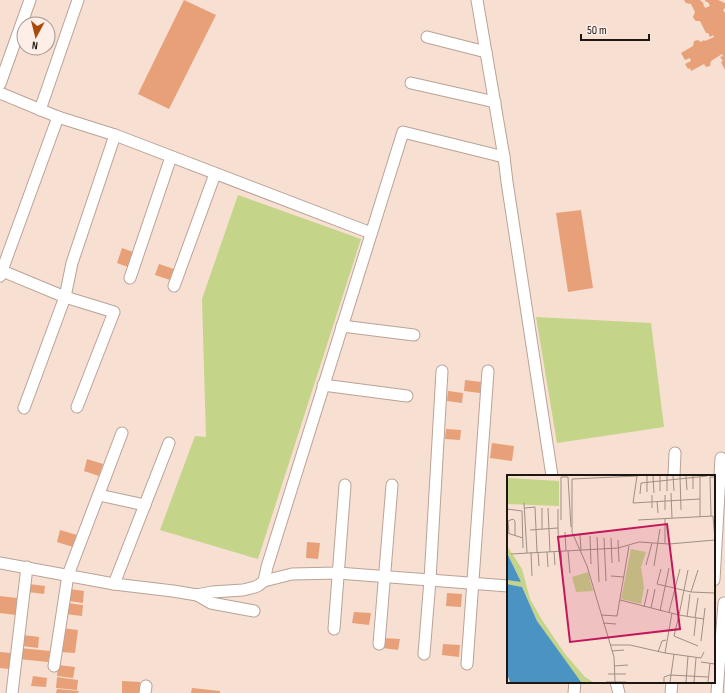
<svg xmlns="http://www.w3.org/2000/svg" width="725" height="693" viewBox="0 0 725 693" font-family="'Sofia Sans Condensed',sans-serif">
  <rect width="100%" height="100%" fill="#f7dfd2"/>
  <g fill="#c4d488">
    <polygon points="238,195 361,239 258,559 160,530 195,436 206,437 202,299"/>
    <polygon points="536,317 651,323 664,427 557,443"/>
  </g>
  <g fill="#e8a079">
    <polygon points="184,0 216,15 169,109 138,94"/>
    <polygon points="684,0 700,0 704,4 703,4 705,8 710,6 708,2 706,2 705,0 718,0 725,3 725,8 723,10 725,13 725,70 721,62 723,61 720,57 723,56 722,54 711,61 710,66 706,67 704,64 691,71 690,68 688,69 685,64 691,61 690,58 685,60 681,53 693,46 694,41 698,40 701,42 704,40 705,41 714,37 713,35 710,37 708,33 706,33 700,21 696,21 694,19 693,17 695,12 691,4 686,3"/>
    <polygon points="48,34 55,37 52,48 48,46"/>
    <polygon points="581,210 593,288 568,292 556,213"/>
    <polygon points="122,248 133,252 128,267 117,263"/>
    <polygon points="159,264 174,269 170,280 155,275"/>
    <polygon points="465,380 481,382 480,393 464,391"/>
    <polygon points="448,391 463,393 462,403 447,401"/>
    <polygon points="446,429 461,430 460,440 445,439"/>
    <polygon points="492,443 514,446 512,461 490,458"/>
    <polygon points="87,459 103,464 99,476 84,471"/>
    <polygon points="60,530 77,535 73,547 57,542"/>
    <polygon points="307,542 320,543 318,559 306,558"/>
    <polygon points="29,584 45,586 44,594 28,592"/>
    <polygon points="70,589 84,591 83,603 69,601"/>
    <polygon points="447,593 462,594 461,607 446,606"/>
    <polygon points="0,596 17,598 16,615 0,613"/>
    <polygon points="67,603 83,605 82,616 65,614"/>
    <polygon points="354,612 371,613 369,625 352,623"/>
    <polygon points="62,628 78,630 75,653 60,652"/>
    <polygon points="23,635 39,637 38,648 22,646"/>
    <polygon points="383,638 400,639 398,650 382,648"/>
    <polygon points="443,644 460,645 459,657 442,655"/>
    <polygon points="20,648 50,651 48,662 18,659"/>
    <polygon points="0,652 11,653 9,669 0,668"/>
    <polygon points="58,665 75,667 73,678 57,676"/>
    <polygon points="33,676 47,678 46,687 31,686"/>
    <polygon points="57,677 78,680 77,690 56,688"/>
    <polygon points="122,681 140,682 139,693 122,693"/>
    <polygon points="192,688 220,691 220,693 191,693"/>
    <polygon points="57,689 79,691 78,693 56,693"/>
  </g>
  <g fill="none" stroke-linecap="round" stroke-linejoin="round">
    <defs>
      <g id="street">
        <polyline points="477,0 504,157 507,182 552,476"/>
        <polyline points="427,37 486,52"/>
        <polyline points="411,83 495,102"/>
        <polyline points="0,84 30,0"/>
        <polyline points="0,93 58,117 115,135 371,233"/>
        <polyline points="40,110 78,0"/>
        <polyline points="0,270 65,297 114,312 77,407"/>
        <polyline points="0,276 58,117"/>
        <polyline points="130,278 171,157"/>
        <polyline points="174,286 215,174"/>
        <polyline points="342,326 414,335"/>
        <polyline points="323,385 407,396"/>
        <polyline points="24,408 65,297 72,263 115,135"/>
        <polyline points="674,476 675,453"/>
        <polyline points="99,495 145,505"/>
        <polyline points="0,563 114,584 173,591 197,595 212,592 243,590 255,587 259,585 264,581 292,574 338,573 508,586"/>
        <polyline points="714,580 721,458"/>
        <polyline points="264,581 267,567 403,132 504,157"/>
        <polyline points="114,584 169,443"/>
        <polyline points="197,595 211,603 254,611"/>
        <polyline points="334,629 345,485"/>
        <polyline points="379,644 392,485"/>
        <polyline points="424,654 430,580 442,371"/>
        <polyline points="467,664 488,371"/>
        <polyline points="54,666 68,575 122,433"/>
        <polyline points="616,682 619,693"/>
        <polyline points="12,693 27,567"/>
        <polyline points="145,693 146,686"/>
        <polyline points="574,693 575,682"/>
        <polyline points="671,693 672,682"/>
        <polyline points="717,693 724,603"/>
      </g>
    </defs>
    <use href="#street" stroke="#b9a397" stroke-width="13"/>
    <use href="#street" stroke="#fff" stroke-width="11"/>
  </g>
  <g transform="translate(507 475)">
    <rect width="208" height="208" fill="#f7dfd2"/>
    <path d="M0 3 52 6V31L0 29ZM0 71 15 94 23 124 35 145 58 179 78 202 86 207H74L62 194 30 146 15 112 0 109V105L14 107 0 78ZM124 74 139 77 134 92 137 112 134 129 114 124ZM81 97 86 116 69 117 65 102Z" fill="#c4d488"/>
    <path d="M0 78 14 107 0 105ZM0 109 15 112 30 146 74 207H3L0 199Z" fill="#4b93c2"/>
    <path fill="none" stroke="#a08f85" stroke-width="1" d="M130 1 126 28 193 24M146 1 147 18M160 1V16M166 1 167 16M173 1 174 35M179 1 180 15M186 14V1M153 16V1M140 17V1M164 18 165 43M133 19 134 8 200 1M145 20V33M158 20V35M150 26 151 38M17 28 20 78M18 33 28 32 30 77M35 33V54M41 33 43 77M0 34 15 36 16 73M204 41 203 2H208M193 42V2M158 44V68M54 45V2H61L64 52M131 45 206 41 208 65M51 53 52 76M23 55 51 53V34M58 57 59 76M0 58 16 63M2 58 1 46 6 44 8 46V61M73 60 74 75M83 61 84 89M90 62 92 107M97 63 99 106M104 63 105 88M111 65 112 87M47 76 48 90M54 76 55 98M61 76 63 98M24 77 25 101M31 77 32 91M40 77 41 92M4 79 111 73 132 67 162 69 208 65M139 90 145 68M147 91 153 54M154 94 150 109 184 117 208 118M104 101 117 102M184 117 191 95M113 125 172 140 181 95M137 132 141 114M144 133 148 114M153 136 162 93M162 137 173 94M165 138 158 178 194 183 197 177M94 140 110 141 122 71M180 142 183 119M188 143 191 123M96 148 109 149M187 161 189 143M194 166 198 133M103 170H123L158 178M191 171 167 161 172 140 197 144M105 176 117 175M151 177 155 166 159 165M194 187 208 189M107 191 121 190M101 199H119M99 207H119M108 207 107 182 80 91 65 57V4L130 1M157 207V202L163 200 201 202M163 207 167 179M179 207 181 181M187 207 189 183M201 207 203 188"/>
    <path fill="#c2185b" fill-opacity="0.15" stroke="#c2185b" stroke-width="2" d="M160 49 173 154 63 167 51 62Z"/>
    <rect width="208" height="208" fill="none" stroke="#1e1612" stroke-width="2"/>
  </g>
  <g transform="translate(36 36) rotate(187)"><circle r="19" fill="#fdeee7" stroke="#a49892"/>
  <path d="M0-3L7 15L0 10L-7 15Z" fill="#ab490c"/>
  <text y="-6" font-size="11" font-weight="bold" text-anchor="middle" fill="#1e1612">N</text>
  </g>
  <path d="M581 34v6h68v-6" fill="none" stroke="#1e1612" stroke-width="2"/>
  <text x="587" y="34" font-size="12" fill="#1e1612" stroke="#fdeee7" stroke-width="3" paint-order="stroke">50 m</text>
</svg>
